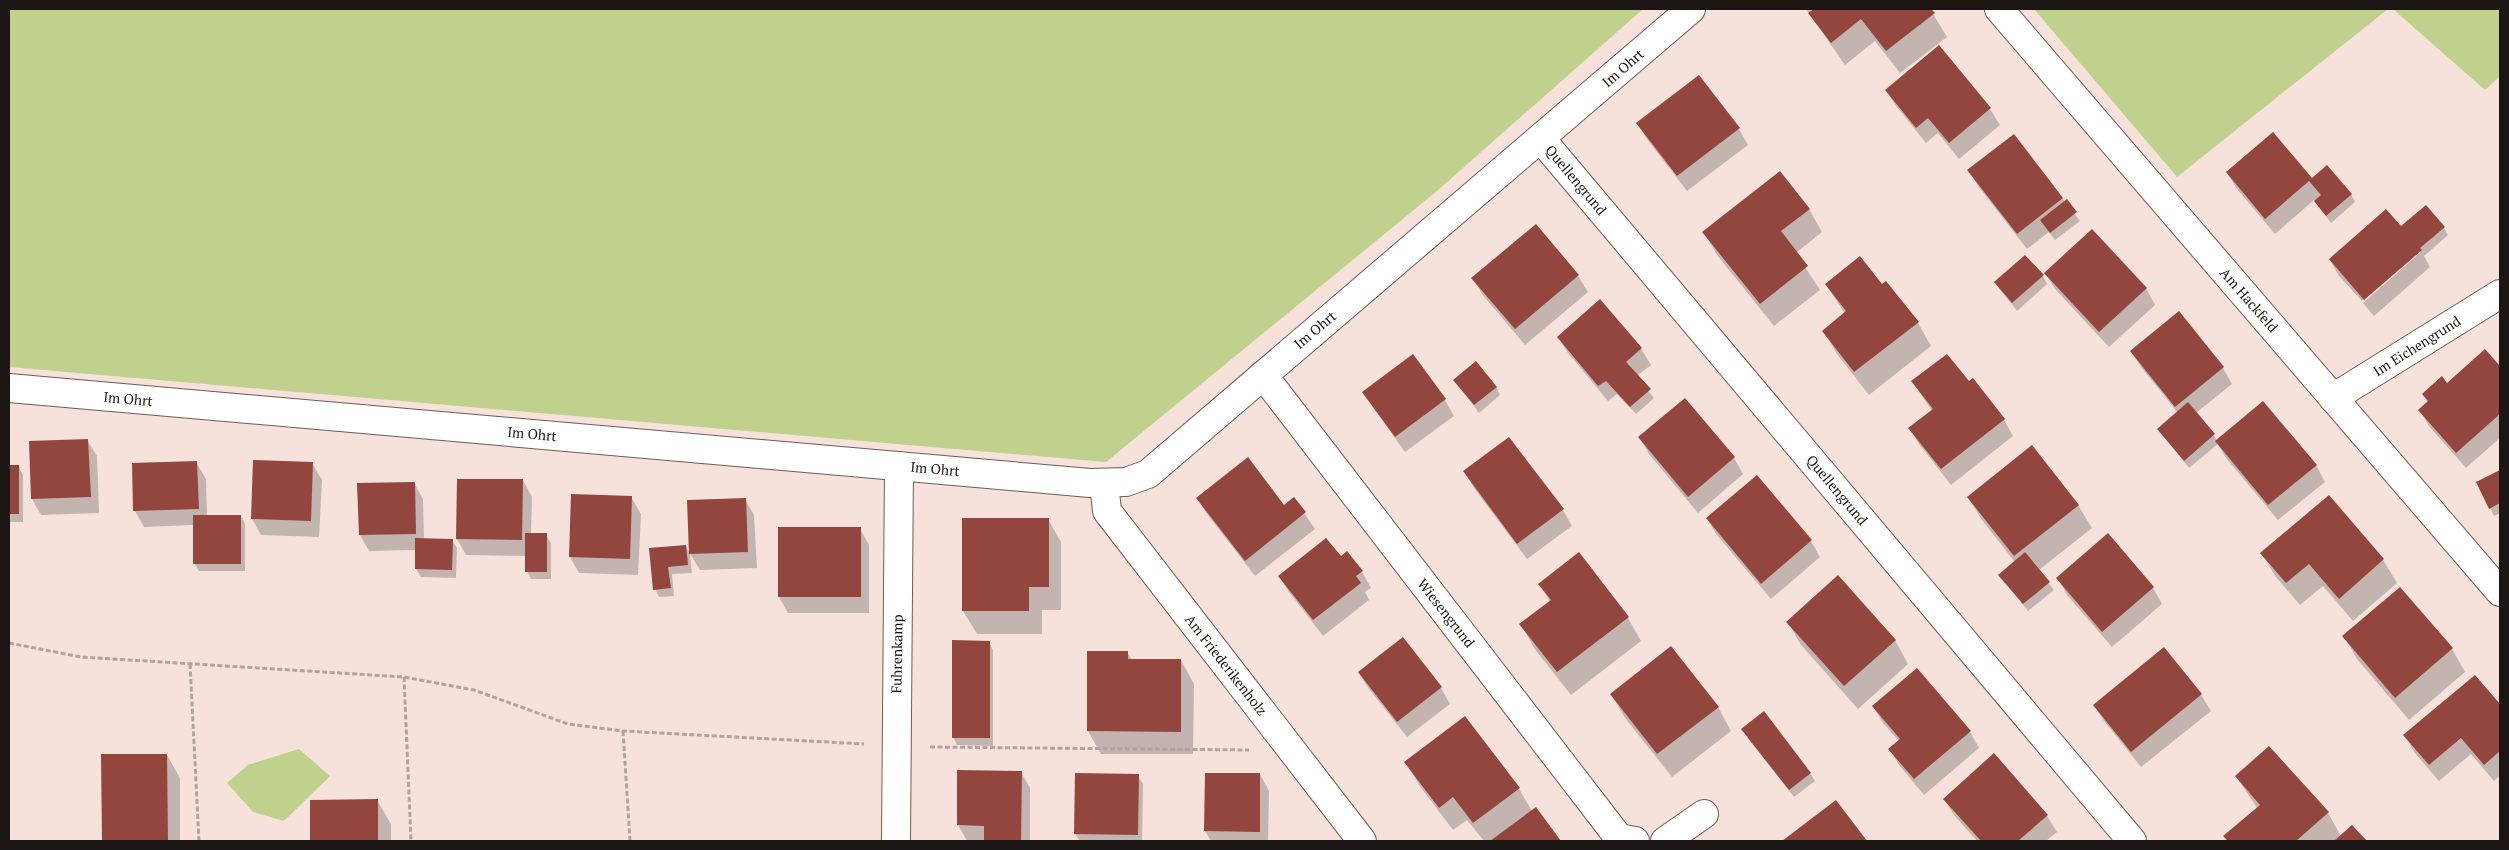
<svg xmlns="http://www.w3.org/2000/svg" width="2509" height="850" viewBox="0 0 2509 850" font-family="'PT Serif',serif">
  <rect width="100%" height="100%" fill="#f6e2db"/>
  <g fill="#c0d18d">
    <polygon points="9,9 1643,9 1437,191 1106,462 9,367"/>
    <polygon points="2034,9 2388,9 2177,177"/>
    <polygon points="2393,9 2500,9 2500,76 2485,90"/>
    <polygon points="299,749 330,776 284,821 253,812 227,783 248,765"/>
  </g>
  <g fill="#0003">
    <polygon points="1806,9 1930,9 1947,37 1900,73 1875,41 1845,65"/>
    <polygon points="1939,47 1990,109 2000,125 1959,159 1938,133 1926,143 1896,106 1886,90"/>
    <polygon points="1698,76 1739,129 1748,145 1687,191 1647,139 1638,123"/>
    <polygon points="1969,170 2062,198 2080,221 2055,240 2049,232 2027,249 1978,186"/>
    <polygon points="2227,173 2312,180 2351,194 2355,202 2331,223 2314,200 2275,234 2237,189"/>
    <polygon points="1809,209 1822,232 1796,253 1820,290 1774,326 1717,255 1704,232"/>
    <polygon points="1535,225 1578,276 1588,292 1525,345 1482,294 1473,278"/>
    <polygon points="2444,228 2448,235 2424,256 2430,267 2374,316 2363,303 2420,253 2420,250 2362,301 2339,276 2330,260"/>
    <polygon points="2045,273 2146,288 2155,305 2109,347 2055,289"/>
    <polygon points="2043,276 2047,284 2017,311 1995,283"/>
    <polygon points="1826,284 1882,286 1918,323 1931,346 1869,395 1837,354 1824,331 1845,314"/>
    <polygon points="1600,301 1641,349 1651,365 1637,376 1654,398 1636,414 1617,394 1608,401 1568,353 1558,337"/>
    <polygon points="2179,312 2223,368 2232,384 2196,413 2217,440 2316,465 2325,482 2278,520 2226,458 2218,444 2189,468 2159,429 2178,413 2141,367 2131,351"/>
    <polygon points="2485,350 2500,368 2500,438 2466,468 2429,426 2420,410 2428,402 2423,394 2447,384"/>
    <polygon points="1455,380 1496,387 1500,395 1479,413"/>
    <polygon points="1972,380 2004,420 2013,436 1951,485 1919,444 1910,428 1932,411 1913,382 1968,383"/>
    <polygon points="1363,393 1445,400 1454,416 1405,452"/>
    <polygon points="1685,400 1734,458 1743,474 1698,513 1649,454 1640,438"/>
    <polygon points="87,440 97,456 99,513 41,515 32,499"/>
    <polygon points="196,462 206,479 207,516 241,516 245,524 245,571 199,571 194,563 194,525 144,527 135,511"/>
    <polygon points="312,463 322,480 319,537 261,535 252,519"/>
    <polygon points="9,467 19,467 23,475 23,522 9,522"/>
    <polygon points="2500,471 2500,513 2494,516 2477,482"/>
    <polygon points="1465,472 1563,510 1572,526 1527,559 1474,488"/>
    <polygon points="1757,477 1811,541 1820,557 1771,599 1716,534 1707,518"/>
    <polygon points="523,480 532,497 531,535 546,535 551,543 551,579 531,579 527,571 527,556 466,555 457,539"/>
    <polygon points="414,483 423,499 424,539 452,540 457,548 456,578 421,577 416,569 416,550 369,551 360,535"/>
    <polygon points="631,497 641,514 638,575 579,573 570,557"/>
    <polygon points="1968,497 2078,505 2092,528 2039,570 2054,590 2028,611 2000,575 2015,562 1982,520"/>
    <polygon points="2328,497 2383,560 2397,583 2353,621 2323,586 2300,605 2275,576 2262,553"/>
    <polygon points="1197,498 1284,506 1294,498 1315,529 1255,576 1207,514"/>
    <polygon points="745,499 754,515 757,568 700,570 690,554"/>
    <polygon points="963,519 1048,519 1061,542 1061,610 1042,610 1042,634 977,634 963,611"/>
    <polygon points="860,529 869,545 869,613 788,613 779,597"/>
    <polygon points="2108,535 2153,588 2162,604 2112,647 2067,595 2058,578"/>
    <polygon points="686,546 690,554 692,573 672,574 674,596 659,597 655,589 651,549"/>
    <polygon points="1340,558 1362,572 1371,588 1365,592 1369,600 1323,636 1289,592 1279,576"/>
    <polygon points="1540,584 1628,618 1641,641 1571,695 1534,648 1521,624 1550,602"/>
    <polygon points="2400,588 2452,649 2465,672 2409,720 2357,659 2344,636"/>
    <polygon points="1788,622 1895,640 1908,664 1858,709 1801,645"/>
    <polygon points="989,642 993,650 993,746 957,745 953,737"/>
    <polygon points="2164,649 2201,695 2211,711 2141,767 2104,721 2094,705"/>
    <polygon points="1127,652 1132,660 1181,660 1194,684 1193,754 1101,754 1088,731"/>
    <polygon points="1359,673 1441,688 1450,704 1407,737 1369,689"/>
    <polygon points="2475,677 2500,706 2500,775 2494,781 2471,754 2439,781 2414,752 2405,735"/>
    <polygon points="1611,694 1718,707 1731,731 1672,777 1625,718"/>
    <polygon points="1873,706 1970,732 1979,748 1924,795 1899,765 1890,749 1899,741 1883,723"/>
    <polygon points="1465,718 1519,789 1532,811 1535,809 1559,841 1484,841 1467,820 1453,830 1419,785 1406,762"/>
    <polygon points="1747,737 1810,773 1815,781 1794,797"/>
    <polygon points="2269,748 2328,813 2341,836 2352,827 2365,841 2228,841 2225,836 2257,808 2236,776"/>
    <polygon points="167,755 180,778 180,841 103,841 102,756"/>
    <polygon points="1021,772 1030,788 1030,841 967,841 958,825"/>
    <polygon points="1260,774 1269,791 1268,841 1211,841 1205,831"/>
    <polygon points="1138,776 1143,784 1142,841 1080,841 1075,834"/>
    <polygon points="1944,799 2047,816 2057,832 2046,841 1977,841 1954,815"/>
    <polygon points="377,800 391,824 391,841 311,841 311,801"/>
    <polygon points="1835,802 1865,841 1784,841"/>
  </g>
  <g fill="#92463d">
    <polygon points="1814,9 1931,9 1935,13 1886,51 1861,19 1831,43 1808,13"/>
    <polygon points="1939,45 1991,108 1949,143 1928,118 1916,128 1885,90"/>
    <polygon points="1699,75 1740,128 1677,176 1636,123"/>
    <polygon points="2273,132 2312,178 2327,165 2352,194 2326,216 2314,201 2321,195 2309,181 2265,219 2226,172"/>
    <polygon points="2014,134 2063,198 2017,234 1967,170"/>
    <polygon points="1780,171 1810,209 1781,231 1808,266 1760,304 1702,232"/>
    <polygon points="2067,199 2077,212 2050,233 2040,220"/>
    <polygon points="2426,205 2445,227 2420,248 2422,250 2364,300 2329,259 2386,209 2401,226"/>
    <polygon points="1536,224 1579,275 1515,329 1471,278"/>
    <polygon points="2092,229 2147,288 2099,332 2044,273"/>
    <polygon points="2025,255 2044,275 2012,303 1994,282"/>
    <polygon points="1860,256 1882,284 1886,281 1919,322 1854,372 1822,331 1846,311 1825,284"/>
    <polygon points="1600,299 1642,348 1626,362 1651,389 1630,407 1606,381 1598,386 1557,337"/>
    <polygon points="2179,311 2224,367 2175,407 2130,351"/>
    <polygon points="2485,349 2500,366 2500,414 2456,453 2418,410 2428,401 2422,394 2442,376 2447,383"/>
    <polygon points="1413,354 1446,399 1395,437 1362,392"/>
    <polygon points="1947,354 1969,381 1973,378 2005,419 1941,469 1908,428 1933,409 1911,381"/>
    <polygon points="1476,361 1497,387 1474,405 1453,380"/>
    <polygon points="1685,398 1735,457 1688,497 1638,437"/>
    <polygon points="2263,401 2317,465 2268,505 2215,441"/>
    <polygon points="2188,402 2215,434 2184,461 2157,429"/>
    <polygon points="1509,437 1564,509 1517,544 1463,471"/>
    <polygon points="88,439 91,497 31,499 29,441"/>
    <polygon points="2032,445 2079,505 2014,556 1967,497"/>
    <polygon points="1248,457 1284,505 1294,497 1306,512 1245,561 1196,498"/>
    <polygon points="253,460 313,462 311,521 251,519"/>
    <polygon points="197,461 199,509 133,511 132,463"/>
    <rect x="9" y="465" width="10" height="49"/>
    <polygon points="2500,470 2500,503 2489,509 2476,482"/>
    <polygon points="1757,475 1812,540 1761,584 1706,518"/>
    <polygon points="457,479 523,479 522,540 456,539"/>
    <polygon points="415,482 416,534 359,535 357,483"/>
    <polygon points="571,494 632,496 630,559 569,557"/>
    <polygon points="2329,495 2384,559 2339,599 2309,564 2286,583 2260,553"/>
    <polygon points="746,498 748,552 689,554 687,500"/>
    <rect x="193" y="515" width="48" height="49"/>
    <polygon points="962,518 1049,518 1049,587 1029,587 1029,611 962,611"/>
    <rect x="778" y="527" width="83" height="70"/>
    <rect x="525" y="533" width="22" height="39"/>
    <polygon points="2108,533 2154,587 2102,632 2056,578"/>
    <polygon points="415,538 453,539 452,570 415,569"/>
    <polygon points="1326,538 1341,556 1347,551 1363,571 1356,576 1361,583 1313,620 1278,576"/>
    <polygon points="686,545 688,565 668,567 671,588 653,590 649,548"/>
    <polygon points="1579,552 1629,617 1557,672 1519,624 1551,600 1538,584"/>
    <polygon points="2025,552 2050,582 2023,604 1998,575"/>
    <polygon points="1838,575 1896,640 1844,686 1786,622"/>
    <polygon points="2400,587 2453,648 2395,698 2342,636"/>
    <polygon points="1403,637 1442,687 1397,722 1358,672"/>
    <polygon points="952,640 990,641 990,738 952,738"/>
    <polygon points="1671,646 1719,707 1657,754 1610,694"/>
    <polygon points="2164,647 2202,694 2131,752 2093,705"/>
    <polygon points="1087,651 1128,651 1128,659 1181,659 1181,732 1087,731"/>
    <polygon points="1917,668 1971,731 1914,779 1888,749 1900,739 1872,706"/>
    <polygon points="2475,675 2500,704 2500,751 2484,765 2461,738 2429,765 2403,735"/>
    <polygon points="1764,711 1811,773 1789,790 1741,729"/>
    <polygon points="1465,716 1520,788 1473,823 1453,797 1439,808 1404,762"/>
    <polygon points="2269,746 2329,812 2296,841 2228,841 2223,836 2260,805 2235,776"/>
    <polygon points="1994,753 2048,815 2018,841 1981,841 1943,799"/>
    <polygon points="101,754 167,754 168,841 102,841"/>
    <polygon points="957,770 1022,771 1021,841 984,841 984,826 957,825"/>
    <polygon points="1075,773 1139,774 1138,835 1074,834"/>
    <polygon points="1205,773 1260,773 1260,832 1204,831"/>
    <polygon points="378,799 378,841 310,841 310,800"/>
    <polygon points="1836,800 1867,841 1782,841 1807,822"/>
    <polygon points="1536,807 1561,841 1490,841"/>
    <polygon points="2352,825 2367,841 2334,841"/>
  </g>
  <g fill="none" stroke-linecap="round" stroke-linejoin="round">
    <defs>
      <g id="minor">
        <polyline points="1999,9 2500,592"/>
        <polyline points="1541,139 2132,841"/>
        <polyline points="1263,375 1619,838 1635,841"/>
        <polyline points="9,388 1090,483 1126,482 1148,474 1691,9"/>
        <polyline points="2333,398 2500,294"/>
        <polyline points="1104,483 1107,511 1362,841"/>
        <polyline points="896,841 899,466"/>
        <polyline points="1665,841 1704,814"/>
      </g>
    </defs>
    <use href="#minor" stroke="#6d5c56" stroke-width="30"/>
    <g stroke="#b3a39e" stroke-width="3" stroke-dasharray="5 2.5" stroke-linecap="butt">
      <polyline points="9,643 81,657 404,677 474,690 568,724 623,731 864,744"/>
      <polyline points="190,664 199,841"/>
      <polyline points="404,677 411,841"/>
      <polyline points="623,731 630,841"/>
      <polyline points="930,747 1249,750"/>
    </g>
    <use href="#minor" stroke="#fff" stroke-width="28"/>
  </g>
  <g text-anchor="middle" stroke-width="5" stroke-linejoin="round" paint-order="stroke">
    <g font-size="14" fill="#1b1513" stroke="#fff">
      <text transform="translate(1623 68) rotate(-41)" y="5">Im Ohrt</text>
      <text transform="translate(1576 180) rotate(50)" y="5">Quellengrund</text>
      <text transform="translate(2249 300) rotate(49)" y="5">Am Hackfeld</text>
      <text transform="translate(1315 330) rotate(-40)" y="5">Im Ohrt</text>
      <text transform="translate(2417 346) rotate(-32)" y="5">Im Eichengrund</text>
      <text transform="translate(128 399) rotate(5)" y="5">Im Ohrt</text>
      <text transform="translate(532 434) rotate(5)" y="5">Im Ohrt</text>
      <text transform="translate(935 469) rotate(5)" y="5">Im Ohrt</text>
      <text transform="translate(1837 490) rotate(50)" y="5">Quellengrund</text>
      <text transform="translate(1446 613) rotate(52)" y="5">Wiesengrund</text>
      <text transform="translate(897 654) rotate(-89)" y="5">Fuhrenkamp</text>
      <text transform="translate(1226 665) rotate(52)" y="5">Am Friederikenholz</text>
    </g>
  </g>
  <rect width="2509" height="850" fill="none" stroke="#1b1513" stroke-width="20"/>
</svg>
